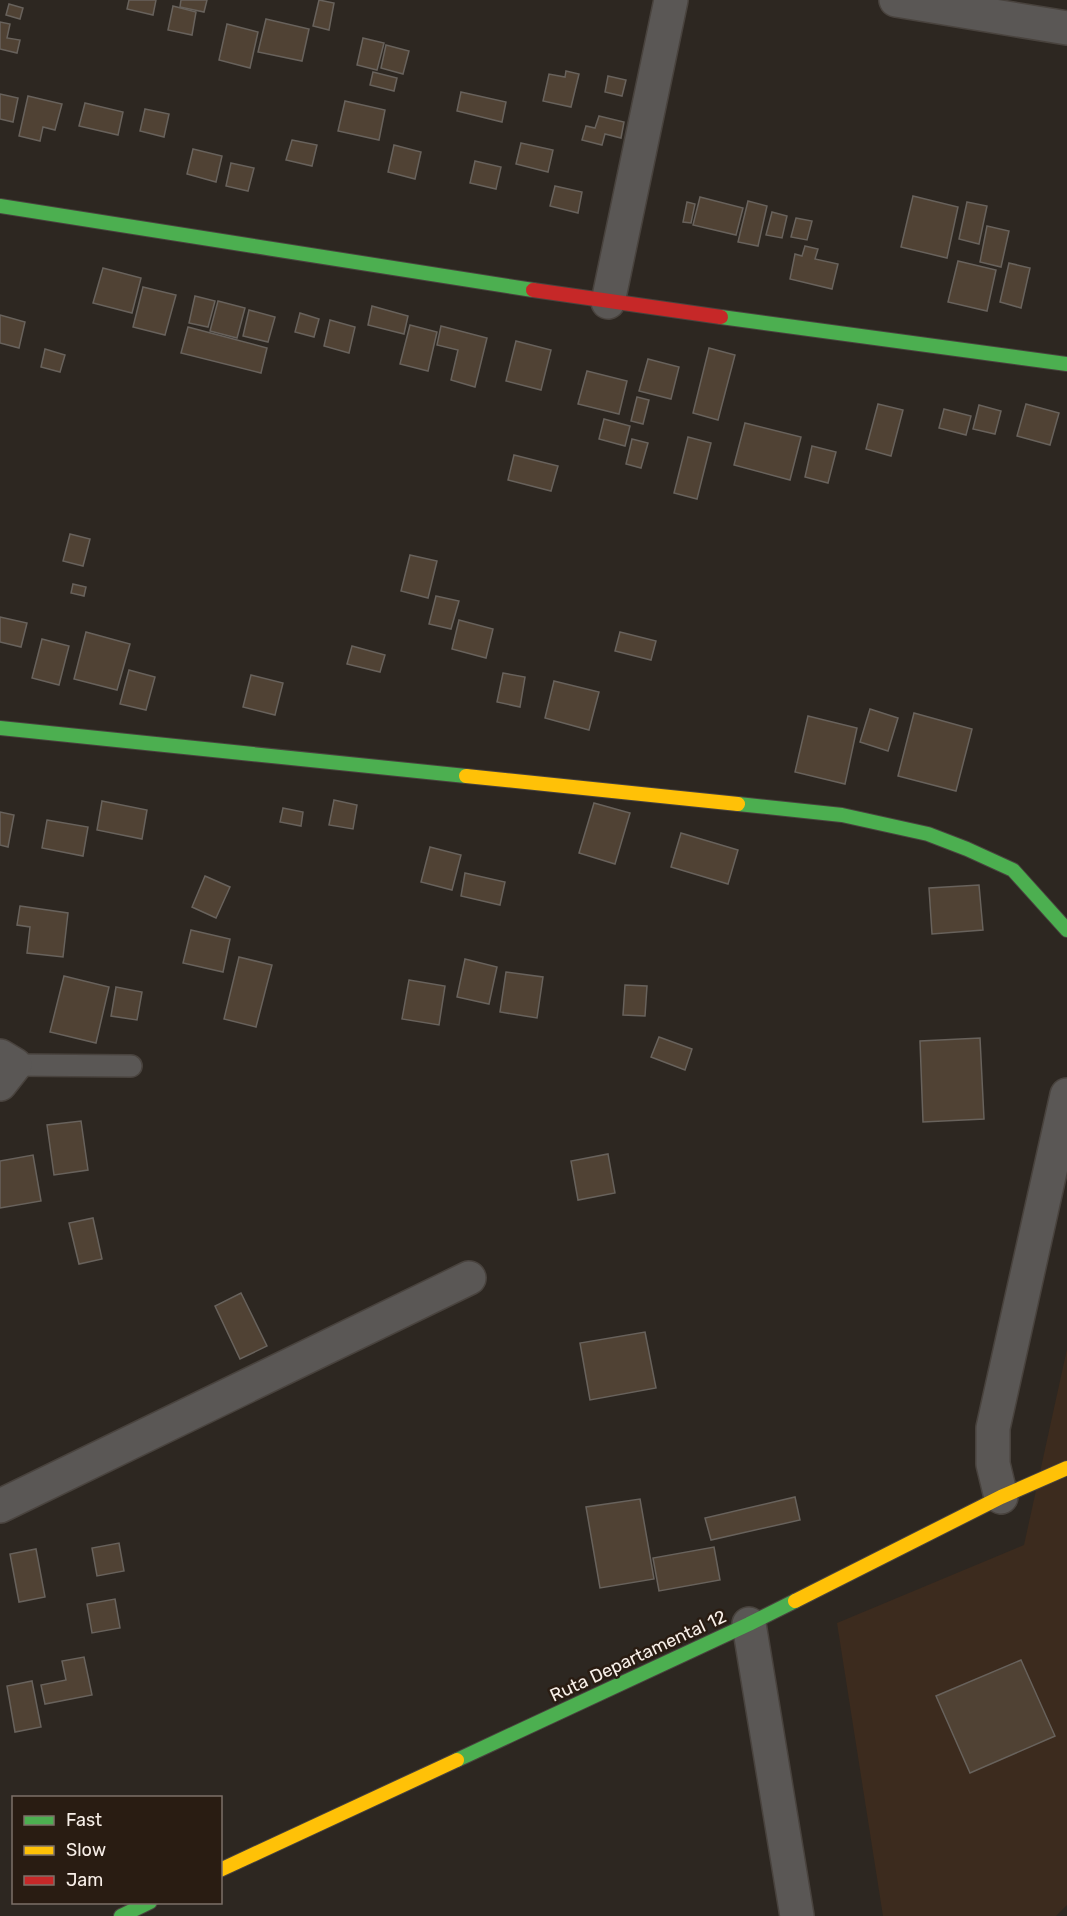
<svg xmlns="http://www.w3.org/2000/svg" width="1067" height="1916" viewBox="0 0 1067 1916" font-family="Rubik,sans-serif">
  <rect width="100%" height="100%" fill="#2d2721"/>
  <polygon fill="#3c2b1e" points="1067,1349 1067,1905 1056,1916 883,1916 837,1623 1024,1545"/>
  <g fill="#504234" stroke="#68625c" stroke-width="1.5">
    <polygon points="129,0 156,0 153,15 127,9"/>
    <polygon points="181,0 207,0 204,12 180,7"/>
    <polygon points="319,0 334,3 329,30 313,26"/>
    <polygon points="9,4 23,8 20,19 6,15"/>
    <polygon points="173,6 196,12 192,35 168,30"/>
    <polygon points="266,19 309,29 302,61 258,52"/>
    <polygon points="0,22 10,24 7,38 20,40 17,53 0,49"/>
    <polygon points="227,24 258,32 250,68 219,60"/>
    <polygon points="363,38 384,43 377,70 357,65"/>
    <polygon points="386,45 409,51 403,74 381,68"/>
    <polygon points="566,71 579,74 571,107 543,101 549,74 565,77"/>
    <polygon points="373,72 397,78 394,91 370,85"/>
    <polygon points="608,76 626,80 622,96 605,92"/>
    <polygon points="461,92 506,102 502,122 457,111"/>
    <polygon points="0,94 18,98 13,122 0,119"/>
    <polygon points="28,96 62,104 55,130 43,127 40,141 19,136"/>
    <polygon points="345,101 385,110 379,140 338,131"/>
    <polygon points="85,103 123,112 118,135 79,126"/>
    <polygon points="145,109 169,114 164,137 140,131"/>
    <polygon points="599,116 624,122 621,138 605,134 602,145 582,140 586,126 595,128"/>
    <polygon points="292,140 317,145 312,166 286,160"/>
    <polygon points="521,143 553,150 548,172 516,164"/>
    <polygon points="394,145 421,152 415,179 388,172"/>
    <polygon points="193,149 222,156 216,182 187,174"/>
    <polygon points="475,161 501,167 496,189 470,183"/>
    <polygon points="231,163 254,168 248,191 226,186"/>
    <polygon points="555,186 582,192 578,213 550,206"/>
    <polygon points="913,196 958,207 947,258 901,247"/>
    <polygon points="700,197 743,208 736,235 693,225"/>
    <polygon points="748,201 767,206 758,246 738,242"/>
    <polygon points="687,202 695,204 691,223 683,222"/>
    <polygon points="967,202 987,206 979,244 959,239"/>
    <polygon points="772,212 787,216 782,238 766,235"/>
    <polygon points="796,218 812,221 807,240 791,237"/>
    <polygon points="987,226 1009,231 1001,267 980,262"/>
    <polygon points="805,246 818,249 815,259 838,264 832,289 790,279 795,254 802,256"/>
    <polygon points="958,261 996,270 987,311 948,302"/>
    <polygon points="1009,263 1030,268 1021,308 1000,302"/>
    <polygon points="103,268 141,278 132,313 93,303"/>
    <polygon points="143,287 176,295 165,335 133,327"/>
    <polygon points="195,296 215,301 208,327 189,323"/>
    <polygon points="218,301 245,308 237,338 210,331"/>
    <polygon points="372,306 408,316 404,334 368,325"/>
    <polygon points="249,310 275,317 268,342 243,336"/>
    <polygon points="300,313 319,319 314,337 295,332"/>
    <polygon points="0,315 25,322 19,348 0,343"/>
    <polygon points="330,320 355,327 349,353 324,346"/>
    <polygon points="410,325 437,332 428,371 400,364"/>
    <polygon points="441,326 487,338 475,387 451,380 458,350 437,345"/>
    <polygon points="188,327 267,348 261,373 181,353"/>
    <polygon points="516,341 551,350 541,390 506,381"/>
    <polygon points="709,348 735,355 718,420 693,413"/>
    <polygon points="45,349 65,355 60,372 41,367"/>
    <polygon points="648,359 679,367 671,399 639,391"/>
    <polygon points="587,371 627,381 619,414 578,404"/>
    <polygon points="637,397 649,400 643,424 631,421"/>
    <polygon points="878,404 903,410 891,456 866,449"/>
    <polygon points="1026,404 1059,413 1050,445 1017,436"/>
    <polygon points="979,405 1001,411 995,434 973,429"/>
    <polygon points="944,409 971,416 966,435 939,428"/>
    <polygon points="604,419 630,426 625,446 599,439"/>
    <polygon points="745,423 801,437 790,480 734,465"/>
    <polygon points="688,437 711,443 697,499 674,493"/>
    <polygon points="632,439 648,443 641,468 626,464"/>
    <polygon points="812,446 836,452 828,483 805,477"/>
    <polygon points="514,455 558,466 551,491 508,480"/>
    <polygon points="70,534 90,539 83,566 63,561"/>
    <polygon points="410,555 437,561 428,598 401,591"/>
    <polygon points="73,584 86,587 84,596 71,593"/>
    <polygon points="436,596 459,601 451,629 429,624"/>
    <polygon points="0,617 27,623 21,647 0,642"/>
    <polygon points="459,620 493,629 486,658 452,649"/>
    <polygon points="86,632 130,644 117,690 74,679"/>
    <polygon points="620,632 656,641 651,660 615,651"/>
    <polygon points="42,639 69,646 59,685 32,678"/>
    <polygon points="352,646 385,655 380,672 347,664"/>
    <polygon points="129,670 155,677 146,710 120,704"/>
    <polygon points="503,673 525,677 520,707 497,702"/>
    <polygon points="251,675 283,683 275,715 243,707"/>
    <polygon points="554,681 599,692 589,730 545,718"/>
    <polygon points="870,709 898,718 888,751 860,742"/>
    <polygon points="914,713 972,729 956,791 898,776"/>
    <polygon points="808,716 857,728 845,784 795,772"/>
    <polygon points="334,800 357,805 353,829 329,825"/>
    <polygon points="102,801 147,810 142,839 97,830"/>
    <polygon points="594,803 630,813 615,864 579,853"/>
    <polygon points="283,808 303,812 301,826 280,822"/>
    <polygon points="0,812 14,815 8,847 0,845"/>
    <polygon points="47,820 88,827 83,856 42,848"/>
    <polygon points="681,833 738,850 728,884 671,867"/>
    <polygon points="430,847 461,855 452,890 421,882"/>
    <polygon points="465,873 505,882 500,905 461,896"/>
    <polygon points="205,876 230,887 216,918 192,907"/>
    <polygon points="979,885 983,930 932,934 929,888"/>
    <polygon points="20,906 68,913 63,957 27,953 30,927 17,925"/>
    <polygon points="191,930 230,939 223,972 183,963"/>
    <polygon points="239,957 272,965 256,1027 224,1019"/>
    <polygon points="465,959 497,967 489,1004 457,997"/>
    <polygon points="506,972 543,977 537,1018 500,1012"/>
    <polygon points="64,976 109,987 96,1043 50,1032"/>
    <polygon points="409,980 445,986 439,1025 402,1019"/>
    <polygon points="625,985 647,986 645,1016 623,1015"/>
    <polygon points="116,987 142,992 137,1020 111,1016"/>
    <polygon points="659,1037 692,1049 685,1070 651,1057"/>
    <polygon points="980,1038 984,1119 923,1122 920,1041"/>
    <polygon points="81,1121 88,1170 54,1175 47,1125"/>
    <polygon points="608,1154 615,1193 578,1200 571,1161"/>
    <polygon points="33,1155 41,1201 0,1208 0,1161"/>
    <polygon points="93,1218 102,1259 79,1264 69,1223"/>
    <polygon points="241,1293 267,1346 240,1359 215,1306"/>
    <polygon points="645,1332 656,1388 590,1400 580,1343"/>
    <polygon points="795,1497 800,1520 711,1540 705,1518"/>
    <polygon points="640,1499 654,1579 600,1588 586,1507"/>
    <polygon points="119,1543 124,1571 97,1576 92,1548"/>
    <polygon points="714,1547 720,1580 659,1591 653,1558"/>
    <polygon points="36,1549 45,1597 19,1602 10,1554"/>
    <polygon points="115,1599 120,1628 92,1633 87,1604"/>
    <polygon points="84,1657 92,1695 45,1704 41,1685 66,1680 62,1661"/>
    <polygon points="1021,1660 1055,1736 970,1773 936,1696"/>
    <polygon points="32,1681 41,1727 15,1732 7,1686"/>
  </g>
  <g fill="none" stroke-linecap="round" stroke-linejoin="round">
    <defs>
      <polyline id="lane" points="15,1065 131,1066"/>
      <g id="street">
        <polyline points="896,0 1067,28"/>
        <polyline points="608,302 671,0"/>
        <polyline points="0,1056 15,1065 0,1084"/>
        <polyline points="1001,1497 993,1464 993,1428 1067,1095"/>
        <polyline points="0,1506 469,1278"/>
        <polyline points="749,1624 797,1916"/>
      </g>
      <g id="fast">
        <polyline points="0,206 533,290"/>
        <polyline points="721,317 1067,364"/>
        <polyline points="0,728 466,776"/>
        <polyline points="738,804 842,815 928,834 967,849 1013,870 1067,930"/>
        <polyline points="457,1760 749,1624 795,1601"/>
        <polyline points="121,1916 150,1902"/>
      </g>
      <g id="slow">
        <polyline points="466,776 738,804"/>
        <polyline points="795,1601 1001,1497 1067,1468"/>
        <polyline points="220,1870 457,1760"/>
      </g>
      <polyline id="jam" points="533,290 721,317"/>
    </defs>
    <use href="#lane" stroke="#49433e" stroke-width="24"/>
    <use href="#street" stroke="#49433e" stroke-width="36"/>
    <use href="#fast" stroke="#49433e" stroke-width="16"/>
    <use href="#slow" stroke="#49433e" stroke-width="16"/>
    <use href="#jam" stroke="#49433e" stroke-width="16"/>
    <use href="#lane" stroke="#5a5755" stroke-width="21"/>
    <use href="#street" stroke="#5a5755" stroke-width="33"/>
    <use href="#fast" stroke="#4caf50" stroke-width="14"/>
    <use href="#slow" stroke="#ffc107" stroke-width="14"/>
    <use href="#jam" stroke="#c62828" stroke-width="14"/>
  </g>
  <g text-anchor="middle" stroke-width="5" stroke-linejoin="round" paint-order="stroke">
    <g font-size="18" fill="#f8efe8" stroke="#291c12">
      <text transform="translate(638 1656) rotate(-25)" y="6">Ruta Departamental 12</text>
    </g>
  </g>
  <rect x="12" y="1796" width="210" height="108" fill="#291c12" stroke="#7c7068" stroke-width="1.5"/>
  <rect x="24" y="1816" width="30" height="9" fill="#4caf50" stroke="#7c7068" stroke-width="1.5"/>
  <text x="66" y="1826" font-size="18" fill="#f8efe8">Fast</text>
  <rect x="24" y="1846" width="30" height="9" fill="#ffc107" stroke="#7c7068" stroke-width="1.5"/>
  <text x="66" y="1856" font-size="18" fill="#f8efe8">Slow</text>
  <rect x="24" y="1876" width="30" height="9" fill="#c62828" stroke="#7c7068" stroke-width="1.5"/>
  <text x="66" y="1886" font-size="18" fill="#f8efe8">Jam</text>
</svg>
